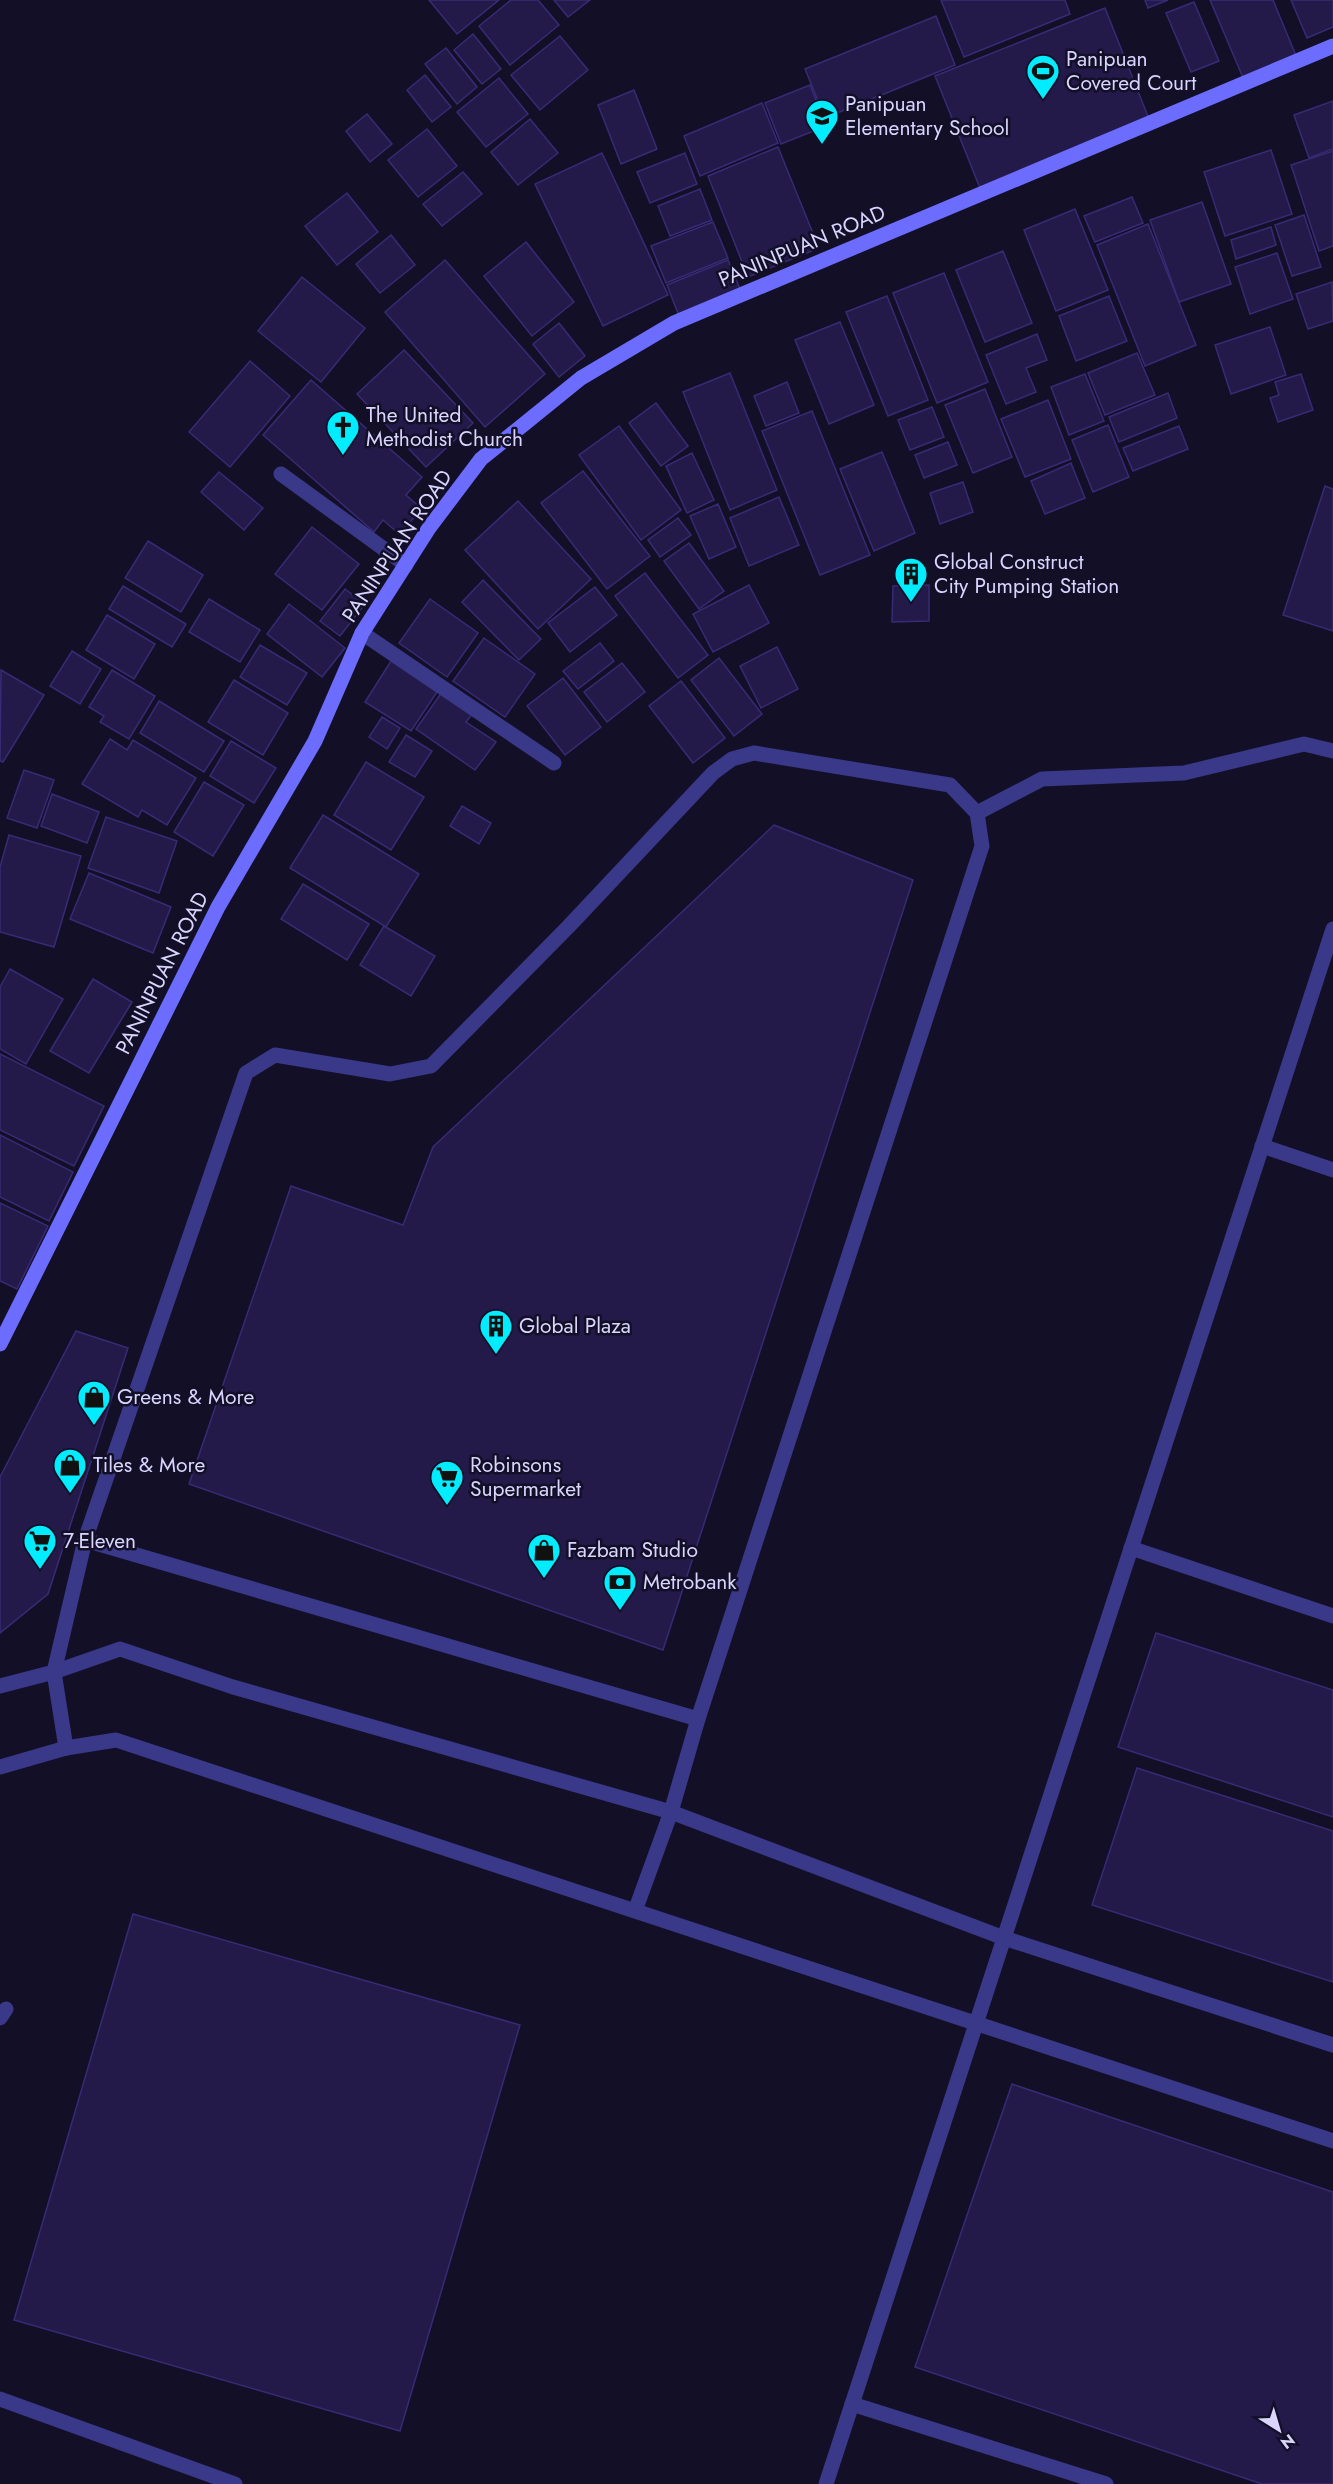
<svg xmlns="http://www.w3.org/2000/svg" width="1333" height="2484" viewBox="0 0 1333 2484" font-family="Jost,sans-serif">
  <rect width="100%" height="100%" fill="#120f27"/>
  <g fill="#231a49" stroke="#382b76" stroke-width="1.5">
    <polygon points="429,0 499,0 457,34"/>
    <polygon points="511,0 538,0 559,25 510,65 479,26"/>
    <polygon points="554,0 590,0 568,17"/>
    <polygon points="941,0 1065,0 1070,14 964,57"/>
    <polygon points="1145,0 1168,0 1148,8"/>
    <polygon points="1210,0 1273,0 1297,58 1244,80"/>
    <polygon points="1291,0 1333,0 1333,27 1307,38"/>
    <polygon points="1194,2 1219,61 1191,72 1166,13"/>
    <polygon points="1105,8 1151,124 982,193 935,76"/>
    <polygon points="936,16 955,65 825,118 805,69"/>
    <polygon points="473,34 501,69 482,84 454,50"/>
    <polygon points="560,36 588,70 540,110 511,75"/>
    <polygon points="446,48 477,87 457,104 425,64"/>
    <polygon points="425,75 451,107 432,122 407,90"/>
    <polygon points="499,78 528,114 486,147 457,112"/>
    <polygon points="810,85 826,126 781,144 765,103"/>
    <polygon points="634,90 657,149 621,164 598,105"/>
    <polygon points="1333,101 1333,149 1309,158 1294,115"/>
    <polygon points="762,103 778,143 700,176 684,136"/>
    <polygon points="367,114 392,144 370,162 346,131"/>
    <polygon points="530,119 558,153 518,185 491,152"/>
    <polygon points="427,129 457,166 418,197 388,160"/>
    <polygon points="778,147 819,248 748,277 708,176"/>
    <polygon points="1271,150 1292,214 1225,236 1204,172"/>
    <polygon points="1333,151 1333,246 1319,251 1291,165"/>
    <polygon points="602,153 668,295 603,326 535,184"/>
    <polygon points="685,153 697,184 650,203 637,172"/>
    <polygon points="463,172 482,194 442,226 423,204"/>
    <polygon points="700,189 712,220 670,236 658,206"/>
    <polygon points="347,193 378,232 337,265 305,226"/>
    <polygon points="1132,197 1143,223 1095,242 1084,216"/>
    <polygon points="1202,202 1231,284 1179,302 1150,220"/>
    <polygon points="1075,209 1108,290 1056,311 1024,230"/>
    <polygon points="1304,215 1321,267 1292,276 1275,225"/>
    <polygon points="713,222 728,258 666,283 651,246"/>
    <polygon points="1148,224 1196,345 1145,366 1097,245"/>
    <polygon points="1271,227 1276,245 1236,259 1231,240"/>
    <polygon points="391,235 415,265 380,293 356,264"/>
    <polygon points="526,242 574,302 532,336 484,276"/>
    <polygon points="1003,251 1032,323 985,342 956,270"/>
    <polygon points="1277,253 1293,299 1250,314 1235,267"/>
    <polygon points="445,260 545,374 485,427 385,312"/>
    <polygon points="728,260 741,291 679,316 667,285"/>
    <polygon points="944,273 988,382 937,403 893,293"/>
    <polygon points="302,277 365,328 321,382 258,331"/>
    <polygon points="1332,282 1333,321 1308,329 1296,294"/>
    <polygon points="887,296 928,400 888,416 846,312"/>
    <polygon points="1109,296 1127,341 1076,361 1059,316"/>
    <polygon points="840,322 874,405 829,424 795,340"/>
    <polygon points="559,323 585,356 559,377 533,344"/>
    <polygon points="1270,327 1286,375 1231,394 1215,345"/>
    <polygon points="1037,334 1047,360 1026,368 1036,392 1006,404 986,355"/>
    <polygon points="404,350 473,423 426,467 357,394"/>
    <polygon points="1137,353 1155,395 1105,415 1088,373"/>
    <polygon points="250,361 290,396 230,467 189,432"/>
    <polygon points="730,373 777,490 730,510 683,392"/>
    <polygon points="1085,374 1104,421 1069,435 1051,387"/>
    <polygon points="1301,374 1313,410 1278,422 1270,398 1279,395 1275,382"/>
    <polygon points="311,380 422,477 406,495 422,509 399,534 383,520 374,532 263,435"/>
    <polygon points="787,382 799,413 766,426 754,396"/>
    <polygon points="985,389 1012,457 973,473 945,405"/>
    <polygon points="1168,393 1177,418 1119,442 1109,417"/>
    <polygon points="1048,400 1071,459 1025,477 1001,419"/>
    <polygon points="656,403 688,446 661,466 629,423"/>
    <polygon points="932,407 944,437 910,450 898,420"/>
    <polygon points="812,411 870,555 820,575 762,431"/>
    <polygon points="1108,425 1129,477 1093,492 1072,440"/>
    <polygon points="619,426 681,510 641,540 579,455"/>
    <polygon points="1179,426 1188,449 1133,471 1123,448"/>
    <polygon points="948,442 957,465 924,478 915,455"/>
    <polygon points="882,452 915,533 874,551 840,469"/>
    <polygon points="692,453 714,500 687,513 666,466"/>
    <polygon points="1071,463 1085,498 1045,514 1031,481"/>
    <polygon points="583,471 650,556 607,589 541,503"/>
    <polygon points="219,472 263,508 244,530 201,492"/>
    <polygon points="963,482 973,512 940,524 930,493"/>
    <polygon points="1325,486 1333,489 1333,631 1283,615"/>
    <polygon points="779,497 799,545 749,566 730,518"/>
    <polygon points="518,501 591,579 538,629 465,550"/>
    <polygon points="718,504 736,547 709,559 690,516"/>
    <polygon points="678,518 691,535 660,557 648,540"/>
    <polygon points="312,527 359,564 322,610 275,574"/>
    <polygon points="148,541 203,575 181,612 125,578"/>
    <polygon points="689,543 724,591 699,609 664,561"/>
    <polygon points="645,573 708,655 678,678 615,596"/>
    <polygon points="483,580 541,639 519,660 462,602"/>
    <polygon points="749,585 769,623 713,652 693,614"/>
    <polygon points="929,585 929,621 892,622 893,586"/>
    <polygon points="123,586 186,624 172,647 109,609"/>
    <polygon points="595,587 617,615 570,652 548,623"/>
    <polygon points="345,589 365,604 340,636 320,621"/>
    <polygon points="209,599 260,630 240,662 189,632"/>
    <polygon points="430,599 478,633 447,677 399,643"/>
    <polygon points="289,604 345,648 322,677 267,634"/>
    <polygon points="107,615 155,644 134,679 86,650"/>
    <polygon points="484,638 535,674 505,717 453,681"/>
    <polygon points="600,643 614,661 578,689 563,671"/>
    <polygon points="260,645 307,673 287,705 240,677"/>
    <polygon points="777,647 798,689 761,708 740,666"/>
    <polygon points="72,651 101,669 80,704 50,686"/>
    <polygon points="719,658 762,714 734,736 691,680"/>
    <polygon points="391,661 437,692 411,731 365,702"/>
    <polygon points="622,663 645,692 607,722 584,692"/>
    <polygon points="1,670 44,695 3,762 0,761"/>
    <polygon points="112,670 155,696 129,739 100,722 104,716 89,707"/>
    <polygon points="563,678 601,727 565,755 527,706"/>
    <polygon points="234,680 288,713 263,755 208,722"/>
    <polygon points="681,681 725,738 693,763 649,706"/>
    <polygon points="442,692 473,713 466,722 496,742 475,770 416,729"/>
    <polygon points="159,701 224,741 204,772 140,733"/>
    <polygon points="382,717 400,728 387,749 369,737"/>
    <polygon points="406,735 432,751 415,777 389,762"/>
    <polygon points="110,739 127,750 133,740 196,778 167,825 142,810 138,817 82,784"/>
    <polygon points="231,741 276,768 254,803 210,776"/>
    <polygon points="366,762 424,797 391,850 334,815"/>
    <polygon points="24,770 54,780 37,828 7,818"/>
    <polygon points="204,782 244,805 213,856 174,832"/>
    <polygon points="52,794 99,812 87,843 41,826"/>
    <polygon points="462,806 491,823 479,844 450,826"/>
    <polygon points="323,815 419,874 386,927 290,868"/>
    <polygon points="106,817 177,841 159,893 88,868"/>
    <polygon points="774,825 913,880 663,1650 189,1484 291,1186 403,1225 433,1147"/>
    <polygon points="9,835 81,856 54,947 0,932 0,867"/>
    <polygon points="89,873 171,907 153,953 70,919"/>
    <polygon points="303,884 369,924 347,960 281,919"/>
    <polygon points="384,926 435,956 411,996 360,965"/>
    <polygon points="10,969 63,999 26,1064 0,1049 0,987"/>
    <polygon points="93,979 132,1002 89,1073 50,1051"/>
    <polygon points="0,1054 104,1106 74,1166 0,1130"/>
    <polygon points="0,1135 73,1172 49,1221 0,1197"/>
    <polygon points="0,1203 48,1226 17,1289 0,1281"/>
    <polygon points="76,1331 128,1348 48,1594 0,1633 0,1477"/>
    <polygon points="1156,1633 1333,1690 1333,1817 1118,1747"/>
    <polygon points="1137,1768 1333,1831 1333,1982 1092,1905"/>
    <polygon points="133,1914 520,2025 400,2431 14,2320"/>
    <polygon points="1012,2084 1333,2192 1333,2484 1262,2484 915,2367"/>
  </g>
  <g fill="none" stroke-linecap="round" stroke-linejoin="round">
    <g stroke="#3a3888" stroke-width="15">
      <polyline points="281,474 406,565"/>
      <polyline points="977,813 1042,779 1184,773 1304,744 1333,751"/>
      <polyline points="1262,1146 1333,1170"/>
      <polyline points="85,1540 698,1719"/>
      <polyline points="1131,1548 1333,1616"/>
      <polyline points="0,1686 54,1672 120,1649 233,1687 671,1812 1004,1938 1333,2045"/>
      <polyline points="66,1748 54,1672 85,1540 246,1073 275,1055 390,1074 431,1066 569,926 713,773 732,759 754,753 950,785 977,813 982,846 698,1719 671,1812 635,1911"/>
      <polyline points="0,1767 66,1748 116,1740 1333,2141"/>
      <polyline points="0,2018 6,2009"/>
      <polyline points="0,2399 235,2484"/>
      <polyline points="852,2404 1106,2484"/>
      <polyline points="826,2484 1333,929"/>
    </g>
    <polyline stroke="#3a3888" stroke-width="15" points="362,633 554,763"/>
    <polyline stroke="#6c6cff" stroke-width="15" points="0,1344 218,907 315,741 362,633 429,528 481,459 581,378 674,323 1333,46"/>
  </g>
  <defs>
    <symbol id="stadium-pin" viewBox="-11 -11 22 30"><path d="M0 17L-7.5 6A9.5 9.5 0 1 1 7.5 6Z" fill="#01ecff" stroke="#120f27"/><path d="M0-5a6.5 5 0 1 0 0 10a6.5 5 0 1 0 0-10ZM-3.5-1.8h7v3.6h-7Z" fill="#111"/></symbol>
    <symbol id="school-pin" viewBox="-11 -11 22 30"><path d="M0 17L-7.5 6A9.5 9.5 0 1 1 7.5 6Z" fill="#01ecff" stroke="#120f27"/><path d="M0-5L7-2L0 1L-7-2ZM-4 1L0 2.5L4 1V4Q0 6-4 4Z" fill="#111"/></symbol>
    <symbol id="church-pin" viewBox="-11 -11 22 30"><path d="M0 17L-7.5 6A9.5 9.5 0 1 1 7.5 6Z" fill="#01ecff" stroke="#120f27"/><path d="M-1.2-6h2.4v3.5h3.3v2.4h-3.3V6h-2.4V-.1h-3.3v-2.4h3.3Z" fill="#111"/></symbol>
    <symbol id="building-pin" viewBox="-11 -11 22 30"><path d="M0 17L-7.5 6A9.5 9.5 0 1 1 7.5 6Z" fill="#01ecff" stroke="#120f27"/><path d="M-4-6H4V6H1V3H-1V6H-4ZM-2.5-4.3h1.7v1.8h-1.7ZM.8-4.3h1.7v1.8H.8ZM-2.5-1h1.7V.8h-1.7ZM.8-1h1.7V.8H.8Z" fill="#111"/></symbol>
    <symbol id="shop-pin" viewBox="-11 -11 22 30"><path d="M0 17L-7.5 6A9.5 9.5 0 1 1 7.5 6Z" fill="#01ecff" stroke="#120f27"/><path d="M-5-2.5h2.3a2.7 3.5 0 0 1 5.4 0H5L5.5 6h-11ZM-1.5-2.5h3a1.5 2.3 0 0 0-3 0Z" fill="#111"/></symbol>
    <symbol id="supermarket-pin" viewBox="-11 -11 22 30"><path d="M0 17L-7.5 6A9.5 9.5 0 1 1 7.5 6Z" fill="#01ecff" stroke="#120f27"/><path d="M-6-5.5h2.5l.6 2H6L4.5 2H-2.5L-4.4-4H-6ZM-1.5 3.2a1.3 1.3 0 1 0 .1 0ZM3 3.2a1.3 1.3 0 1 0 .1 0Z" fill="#111"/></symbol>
    <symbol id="bank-pin" viewBox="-11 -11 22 30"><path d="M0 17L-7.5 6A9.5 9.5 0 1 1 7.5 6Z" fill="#01ecff" stroke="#120f27"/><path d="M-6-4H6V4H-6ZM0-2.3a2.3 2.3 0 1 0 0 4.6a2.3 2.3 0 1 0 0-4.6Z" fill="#111"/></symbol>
  </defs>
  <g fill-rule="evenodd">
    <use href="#stadium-pin" x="1024" y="52" width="38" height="52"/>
    <use href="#school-pin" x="803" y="97" width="38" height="52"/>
    <use href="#church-pin" x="324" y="408" width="38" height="52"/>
    <use href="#building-pin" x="892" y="555" width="38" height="52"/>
    <use href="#building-pin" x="477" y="1307" width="38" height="52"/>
    <use href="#shop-pin" x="75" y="1378" width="38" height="52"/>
    <use href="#shop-pin" x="51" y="1446" width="38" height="52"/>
    <use href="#supermarket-pin" x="428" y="1458" width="38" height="52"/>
    <use href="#supermarket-pin" x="21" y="1522" width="38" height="52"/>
    <use href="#shop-pin" x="525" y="1531" width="38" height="52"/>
    <use href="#bank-pin" x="601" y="1563" width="38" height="52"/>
  </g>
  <g text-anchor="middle" stroke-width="5" stroke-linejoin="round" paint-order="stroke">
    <g font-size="21" fill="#d9d5ff" stroke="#120f27" text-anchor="start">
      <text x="1066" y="66">Panipuan<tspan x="1066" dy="24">Covered Court</tspan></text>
      <text x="845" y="111">Panipuan<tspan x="845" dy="24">Elementary School</tspan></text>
      <text x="366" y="422">The United<tspan x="366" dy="24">Methodist Church</tspan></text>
      <text x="934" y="569">Global Construct<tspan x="934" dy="24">City Pumping Station</tspan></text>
      <text x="519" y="1333">Global Plaza</text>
      <text x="117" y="1404">Greens &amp; More</text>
      <text x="93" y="1472">Tiles &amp; More</text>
      <text x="470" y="1472">Robinsons<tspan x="470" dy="24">Supermarket</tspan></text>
      <text x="63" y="1548">7-Eleven</text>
      <text x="567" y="1557">Fazbam Studio</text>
      <text x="643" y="1589">Metrobank</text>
    </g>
    <g font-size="21" fill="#d9d5ff" stroke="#120f27">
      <text transform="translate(802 246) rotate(-23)" y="7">PANINPUAN ROAD</text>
      <text transform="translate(397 546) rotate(-56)" y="7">PANINPUAN ROAD</text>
      <text transform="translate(162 973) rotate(-63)" y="7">PANINPUAN ROAD</text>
    </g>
  </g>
  <g transform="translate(1279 2430) rotate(143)" stroke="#120f27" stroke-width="4.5" paint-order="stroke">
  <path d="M0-4.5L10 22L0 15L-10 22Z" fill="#d9d5ff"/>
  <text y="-9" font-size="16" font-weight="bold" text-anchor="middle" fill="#d9d5ff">N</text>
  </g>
</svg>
